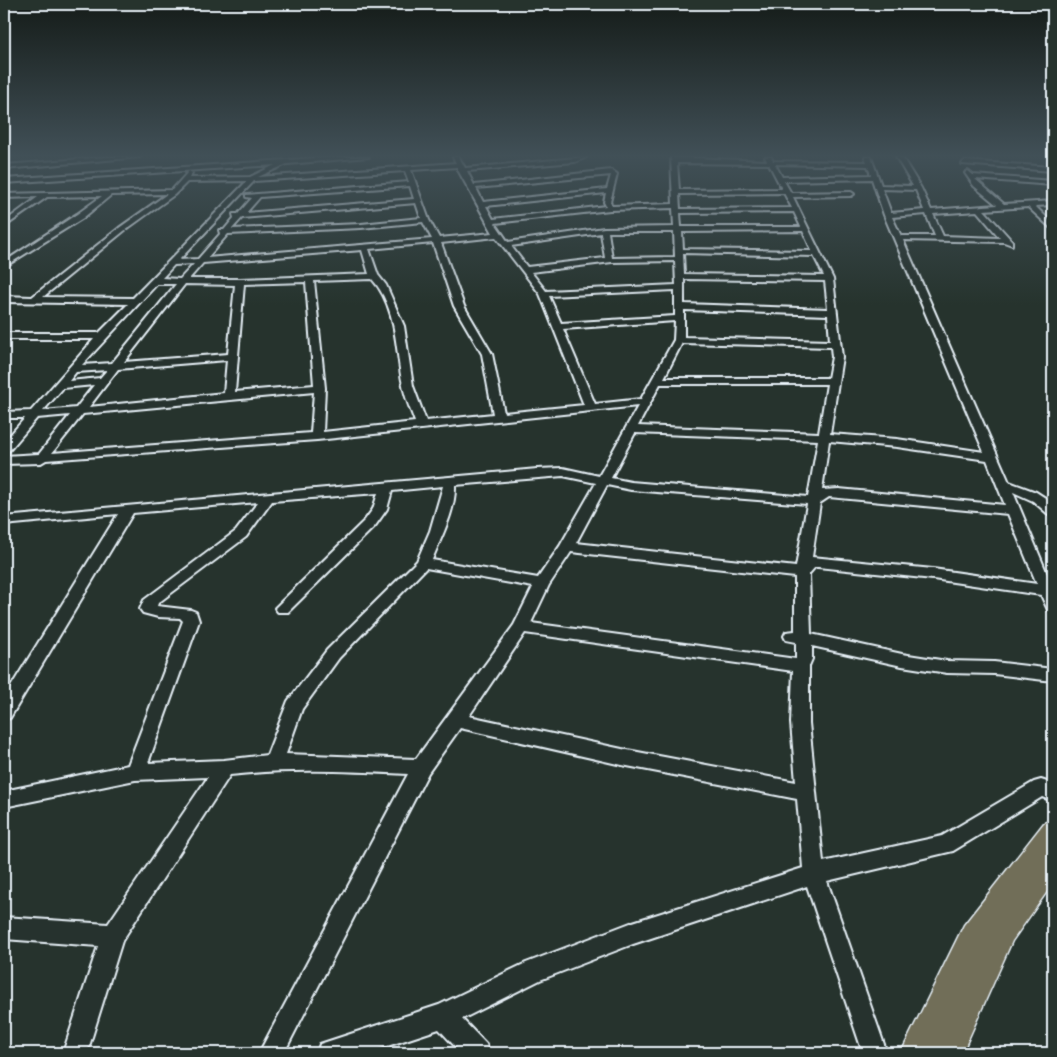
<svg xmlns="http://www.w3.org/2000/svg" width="1057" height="1057" viewBox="0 0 1057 1057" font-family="Pangolin,sans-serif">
  <rect width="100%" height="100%" fill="#26332d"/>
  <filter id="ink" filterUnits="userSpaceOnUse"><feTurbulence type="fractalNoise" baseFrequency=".02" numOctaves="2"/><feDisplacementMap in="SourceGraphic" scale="10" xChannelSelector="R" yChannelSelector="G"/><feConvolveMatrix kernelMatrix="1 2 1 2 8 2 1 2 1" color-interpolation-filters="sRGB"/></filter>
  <g filter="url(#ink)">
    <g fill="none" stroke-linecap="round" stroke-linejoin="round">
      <defs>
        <g id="minor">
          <polygon points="107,157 140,157 4,169 4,165"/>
          <path d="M331 157H369L287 164 258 177 456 163 453 157H459L465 168 587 157 575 162 467 171 474 185 611 170 617 174 610 202 612 206 673 204 671 157 767 161 765 157H771L773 161 867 162 865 157H871L881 185 913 186 896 157H902L921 188 931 210 997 205 974 186 965 173 968 171 973 175 1053 181V185L975 179 1004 204 1053 201V205L1035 206 1053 224V230L1028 207 984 210 1012 241V245L1004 242 903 240 1009 482 1036 492 1053 503V515L1048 514 1033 501 1013 492 1053 588V611L1048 610 1041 595 933 579 818 567H815L809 574 811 634 902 654 947 661 994 662 1053 669V681L994 674 947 673 902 666 812 646V659L809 666V723L823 862 942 836 1034 782 1041 780 1053 784V801L1042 797 953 851 827 881 887 1053H863L807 886 633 944 540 980 462 1019 486 1044 489 1053H461L439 1029 366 1053H317L320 1044 439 1005 526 963 633 922 803 868 797 799 622 765 460 728 428 773 284 1053H259L408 774C348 771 289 768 230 775L122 941 87 1053H63L98 946 4 939V917L108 924 208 777 135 780 4 807V791L128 765 183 621 180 618 158 617 143 613 140 609 144 600 236 531 258 502 133 513 10 718 4 720V698L118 514 4 525V517L537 469 563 468 599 476 638 406 317 440 46 460 41 463 4 464V456L39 454 70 415 37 418 8 452 4 453V442L25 418H4V412L31 411 94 339H4V333H99L128 304 4 302V296L32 297 119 228 167 194 111 195 83 218 4 267V262L77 214 102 196 47 197 4 227V222L38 197 4 198V194L172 190 189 171 192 173 189 178 250 177 275 165 4 183V179ZM677 163 769 164 782 189 679 190ZM775 164 868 166 871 175 782 177ZM458 167V170L493 233 439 238 429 220 411 170ZM405 171 409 182 246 195V197L252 198 238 214H233L234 218 224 230H219L220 234 198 259 179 260 254 181ZM611 175 607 189 483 202 476 188ZM872 179 884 215 984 452 897 439 830 434 842 357 833 279 793 197 851 196 854 194 851 192 791 193 784 181ZM247 181 133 298 43 297 124 231 174 195 187 182ZM410 186 414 199 246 213 260 197ZM882 189 916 190 924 210 891 213ZM606 193 604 202 606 206 493 219 486 206ZM784 193 792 208 680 209 679 194ZM416 203 421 218 361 224 232 229 242 218ZM673 208 674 227 604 228 508 242 495 223 610 210ZM977 211 1000 238 943 236 933 214ZM794 212 801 227H681L680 213ZM926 214 935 236H901L892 217ZM423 222 432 239 207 258 228 234 361 228ZM803 231 812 251 683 249 682 232ZM608 232H674L675 257 612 258ZM601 233 605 258 527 267 511 246ZM496 237 540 294 584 405 504 413 492 354 464 306 441 243ZM433 243 454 306 482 354 493 414 426 421 413 386 404 326 386 285 378 275 369 249ZM362 250 369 274 240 279H189L203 263ZM683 253 814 256 824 276 684 274ZM675 261 676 285 546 291 531 272 612 262ZM194 264 180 279 162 278 174 265ZM372 279C398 308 395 350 403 385 405 398 411 410 415 422L323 432 325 388 314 281ZM684 279 825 281 828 309 684 304ZM306 282 314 385 235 392 244 284ZM157 284H176L112 363 82 365ZM185 284 235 285 228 354 124 362ZM675 290V316L561 323 549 296ZM684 310 828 315 830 341 684 337ZM675 321 674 340 641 399 595 404 563 329ZM682 343 831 347 832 357 828 378H664ZM227 360 224 393 89 407 118 369ZM107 370 100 378 69 381 76 372ZM660 384H827L819 433 638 426ZM94 385 76 408 43 411 63 388ZM314 392 311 433 52 453 83 414ZM635 433 818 440 808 497 631 482 611 478ZM829 441 897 447 987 460 1005 505 839 489 822 490ZM563 476 596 483 560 546 538 578 432 560C441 537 456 510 455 485ZM607 485 631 490 807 504 796 567 576 543ZM443 486 430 531 417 561 327 650 288 701 267 755 224 760 148 763 199 621 196 612 191 610 157 606 158 603 246 537 272 501 378 493 373 509 365 520 275 608 278 612H288L375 526 387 509 392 491ZM829 497 1008 514 1037 584 933 569 812 557 820 503ZM571 552 795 577V631L786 632 784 636 786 640 796 642V659L531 623 549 585ZM426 568 533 587 514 625 416 759 286 754 302 709 339 658ZM525 633 793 671 791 723 796 782 622 749 469 716Z"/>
          <polygon points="964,161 1053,167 1053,171 962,164"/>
        </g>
        <polygon id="major" points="1053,820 1053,883 1012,941 962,1053 901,1053 964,925 1044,823"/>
      </defs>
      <use href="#minor" stroke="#e8f1f8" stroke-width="4"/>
      <use href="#major" stroke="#e8f1f8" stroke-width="3"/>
      <use href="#minor" fill="#26332d" fill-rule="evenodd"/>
      <use href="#major" fill="#716e59" fill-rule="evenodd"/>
    </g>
  </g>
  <linearGradient id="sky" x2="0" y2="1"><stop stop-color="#151c19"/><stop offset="0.51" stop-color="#415057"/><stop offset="1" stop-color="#415057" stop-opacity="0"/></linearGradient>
  <rect width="1057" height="305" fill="url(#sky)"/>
  <rect width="1057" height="1057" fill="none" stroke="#26332d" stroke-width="20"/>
  <rect x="10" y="10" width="1037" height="1037" fill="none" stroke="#e8f1f8" stroke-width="2" filter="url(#ink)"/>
</svg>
